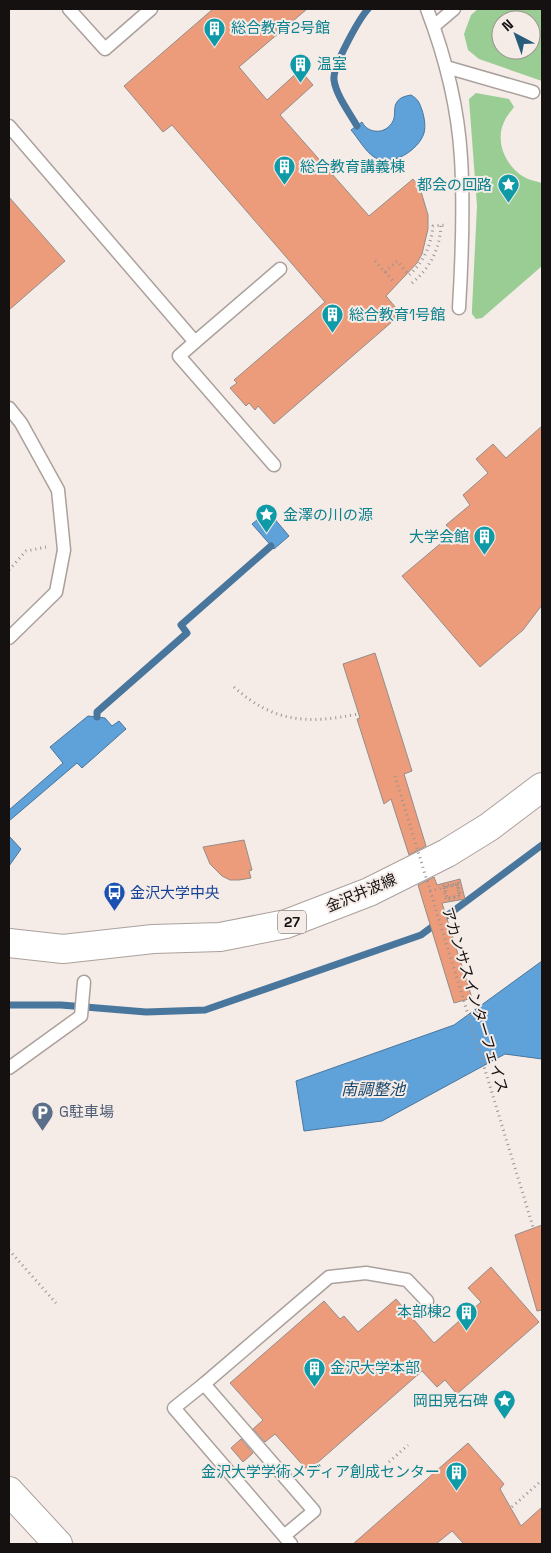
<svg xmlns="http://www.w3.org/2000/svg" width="551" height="1553" viewBox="0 0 551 1553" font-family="'Space Grotesk','Noto Sans JP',sans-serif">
  <rect width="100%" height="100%" fill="#f5ebe7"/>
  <g fill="#99cd94" fill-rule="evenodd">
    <path d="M478 9H542V81L479 59 468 50 464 34 471 15ZM501 20H531V50H501Z"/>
    <path d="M476 93 509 99 514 107C511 111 507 116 505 120 494 140 505 166 524 177 529 180 536 181 542 183V266L482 318 476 319 472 314V309L477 206 469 99Z"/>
  </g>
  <g fill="#5fa2d9" stroke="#48769d">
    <path d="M411 95C418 99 419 102 422 110 424 116 426 126 424 133 419 150 391 168 374 157 365 151 358 138 351 130L362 122C368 134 386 135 393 121 396 115 393 107 397 102 400 97 406 96 411 95Z"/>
    <polygon points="268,511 289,536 274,549 252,524"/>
    <polygon points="88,716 105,718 112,726 119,721 126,729 82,768 77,763 9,821 9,810 63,763 50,747"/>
    <polygon points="9,836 21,849 9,866"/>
    <polygon points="542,961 542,1059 505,1054 382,1121 304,1131 296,1081 454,1025"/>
  </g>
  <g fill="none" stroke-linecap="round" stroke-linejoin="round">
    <g stroke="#48769d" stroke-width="7">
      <path d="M357 126C349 112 336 95 334 80 332 67 359 19 368 9"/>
      <polyline points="97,717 97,712 187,633 181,625 271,546"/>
      <polyline points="9,1005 61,1005 146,1012 205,1010 421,935 542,845"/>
    </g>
  </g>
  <g fill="#ec9c7b" stroke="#958d89">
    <polygon points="213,9 307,9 239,67 267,100 300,70 313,85 280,115 369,216 413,179 420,188 428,215 428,229 422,254 417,263 386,296 401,314 274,424 258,406 255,410 249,403 246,406 230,388 237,383 234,380 325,302 172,125 163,132 124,86"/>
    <polygon points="9,197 65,261 9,310"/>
    <polygon points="542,426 542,605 523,630 480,667 402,576 453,533 446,525 470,505 463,495 488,473 476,459 493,444 506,458"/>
    <polygon points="375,653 412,771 404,774 426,846 409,855 391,799 384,804 357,719 360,718 343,664"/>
    <polygon points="244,840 252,870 249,871 251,878 239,880 230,880 222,876 210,864 203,847"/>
    <polygon points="434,877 437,885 460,879 465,899 442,903 472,998 454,1003 418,885"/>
    <polygon points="542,1225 542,1310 537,1311 515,1235"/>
    <polygon points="491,1267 539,1322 457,1394 445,1380 437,1387 422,1371 308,1471 275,1434 265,1442 253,1429 263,1420 230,1383 324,1301 340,1319 344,1316 358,1332 396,1299 434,1343 481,1302 468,1288"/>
    <polygon points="241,1439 253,1453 243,1462 231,1448"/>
    <polygon points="468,1443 504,1484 500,1489 521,1526 542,1507 542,1544 464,1544 452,1531 436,1544 353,1544"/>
  </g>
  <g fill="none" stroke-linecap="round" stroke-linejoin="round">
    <defs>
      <g id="service">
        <polyline points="69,9 105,49 151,9"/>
        <path d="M427 9C445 56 458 107 461 158 464 208 462 258 459 308"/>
        <polyline points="434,26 454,9"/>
        <polyline points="446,67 533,92"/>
        <polyline points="9,126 195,342 280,269"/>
        <polyline points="195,342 179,356 274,465"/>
        <polyline points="9,408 21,423 58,490 64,550 56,592 9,638"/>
        <polyline points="9,1068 81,1016 84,982"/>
        <polyline points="204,1384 329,1277 366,1273 407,1280 427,1301"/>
        <polyline points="284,1536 314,1511 204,1384 174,1408 291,1544"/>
      </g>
      <polyline id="tertiary" points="9,1491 58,1544"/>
      <polyline id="primary" points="9,943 63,949 153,939 220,937 286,924 369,892 447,853 489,827 542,787"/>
    </defs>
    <use href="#service" stroke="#aaa19d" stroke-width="15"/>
    <use href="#tertiary" stroke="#aaa19d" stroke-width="30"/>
    <use href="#primary" stroke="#aaa19d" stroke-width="30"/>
    <g stroke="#9b9391" stroke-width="3" stroke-dasharray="1 4" stroke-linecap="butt">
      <path d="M375 261 385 272 397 261 409 275C424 262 431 245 433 226L445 225"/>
      <polyline points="385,272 395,283"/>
      <path d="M412 283C430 268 440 249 441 225"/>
      <polyline points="9,570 26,551 46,547"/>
      <path d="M234 687C274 723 308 724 358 714"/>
      <polyline points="443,883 446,900 460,897 458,883 444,886 447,899 460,896 457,884 445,887 447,898 459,896 457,885 446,887"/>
      <polyline points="9,1250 56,1303"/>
      <polyline points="389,1462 408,1445"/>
      <polyline points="512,1507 542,1480"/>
    </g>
    <use href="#service" stroke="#fff" stroke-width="12"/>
    <use href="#tertiary" stroke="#fff" stroke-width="28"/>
    <use href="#primary" stroke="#fff" stroke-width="28"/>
    <g stroke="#9b9391" stroke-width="3" stroke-dasharray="1 4" stroke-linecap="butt">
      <polyline points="395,776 534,1230"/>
      <polyline points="430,891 446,887"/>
    </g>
  </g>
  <defs>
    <symbol id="building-pin" viewBox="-11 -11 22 30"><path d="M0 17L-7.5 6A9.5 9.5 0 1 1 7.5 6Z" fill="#0f9aa8" stroke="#f5ebe7"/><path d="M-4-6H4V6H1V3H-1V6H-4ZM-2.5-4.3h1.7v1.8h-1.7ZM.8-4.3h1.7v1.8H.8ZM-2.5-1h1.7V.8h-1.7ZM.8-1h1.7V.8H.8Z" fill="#fff"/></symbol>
    <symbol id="sight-pin" viewBox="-11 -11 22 30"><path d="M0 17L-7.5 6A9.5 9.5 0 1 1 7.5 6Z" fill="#0f9aa8" stroke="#f5ebe7"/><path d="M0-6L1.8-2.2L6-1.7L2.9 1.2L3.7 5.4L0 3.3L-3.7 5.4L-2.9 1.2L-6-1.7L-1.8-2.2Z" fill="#fff"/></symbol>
    <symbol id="bus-pin" viewBox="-11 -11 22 30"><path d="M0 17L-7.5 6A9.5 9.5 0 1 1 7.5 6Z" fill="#1a4fb4" stroke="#f5ebe7"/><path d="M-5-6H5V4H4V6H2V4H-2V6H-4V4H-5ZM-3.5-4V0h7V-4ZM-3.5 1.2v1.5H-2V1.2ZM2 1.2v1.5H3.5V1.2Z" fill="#fff"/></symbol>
    <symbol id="parking-pin" viewBox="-11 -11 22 30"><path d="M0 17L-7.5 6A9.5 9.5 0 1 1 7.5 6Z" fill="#5c6f8a" stroke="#f5ebe7"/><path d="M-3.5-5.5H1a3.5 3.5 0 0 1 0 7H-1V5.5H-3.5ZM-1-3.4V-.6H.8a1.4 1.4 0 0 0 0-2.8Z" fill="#fff"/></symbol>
  </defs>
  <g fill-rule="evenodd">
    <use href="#building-pin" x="202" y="16" width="25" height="34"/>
    <use href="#building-pin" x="288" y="52" width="25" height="34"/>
    <use href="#building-pin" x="272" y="154" width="25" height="34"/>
    <use href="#sight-pin" x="496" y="172" width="25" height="34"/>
    <use href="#building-pin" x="320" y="302" width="25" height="34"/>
    <use href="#sight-pin" x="254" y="502" width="25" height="34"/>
    <use href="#building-pin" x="472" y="524" width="25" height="34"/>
    <use href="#bus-pin" x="102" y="880" width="25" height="34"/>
    <use href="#parking-pin" x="30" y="1100" width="25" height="34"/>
    <use href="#building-pin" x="454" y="1300" width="25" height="34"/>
    <use href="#building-pin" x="302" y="1356" width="25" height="34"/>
    <use href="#sight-pin" x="492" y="1388" width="25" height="34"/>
    <use href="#building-pin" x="444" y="1460" width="25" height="34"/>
  </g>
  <g text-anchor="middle" stroke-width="4" stroke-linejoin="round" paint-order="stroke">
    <rect fill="#f5ebe7" stroke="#585250" stroke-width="1" x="278" y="910.5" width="28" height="23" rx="4"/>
    <g font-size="14" font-weight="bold" fill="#141110">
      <text x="292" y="927">27</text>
    </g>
    <g font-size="15" fill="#0d838f" stroke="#f5ebe7" text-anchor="start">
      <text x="231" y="33">総合教育2号館</text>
      <text x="317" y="69">温室</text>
      <text x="300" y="172">総合教育講義棟</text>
      <text x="492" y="190" text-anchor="end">都会の回路</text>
      <text x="349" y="320">総合教育1号館</text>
      <text x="283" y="520">金澤の川の源</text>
      <text x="469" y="542" text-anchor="end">大学会館</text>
      <text x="451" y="1317" text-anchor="end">本部棟2</text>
      <text x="330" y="1373">金沢大学本部</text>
      <text x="488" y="1406" text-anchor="end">岡田晃石碑</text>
      <text x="440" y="1477" text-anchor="end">金沢大学学術メディア創成センター</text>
    </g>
    <g font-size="15" fill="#164399" stroke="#f5ebe7" text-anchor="start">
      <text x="130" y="898">金沢大学中央</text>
    </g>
    <g font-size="15" fill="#141110" stroke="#f5ebe7">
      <text transform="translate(361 893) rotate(-23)" y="5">金沢井波線</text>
      <text transform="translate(475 1000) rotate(73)" y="5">アカンサスインターフェイス</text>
    </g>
    <g font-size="15" fill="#4e5e75" stroke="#f5ebe7" text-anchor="start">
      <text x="59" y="1117">G駐車場</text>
    </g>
    <g font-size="16" font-style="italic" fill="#14466b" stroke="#f5ebe7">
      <text x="373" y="1095">南調整池</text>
    </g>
  </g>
  <rect width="551" height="1553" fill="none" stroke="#141110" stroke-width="20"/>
  <g transform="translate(516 35) rotate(319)"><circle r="24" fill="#f5ebe7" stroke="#9b9491"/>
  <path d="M0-4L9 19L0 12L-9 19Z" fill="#295c79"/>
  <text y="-8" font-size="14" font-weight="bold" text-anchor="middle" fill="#141110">N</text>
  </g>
</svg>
